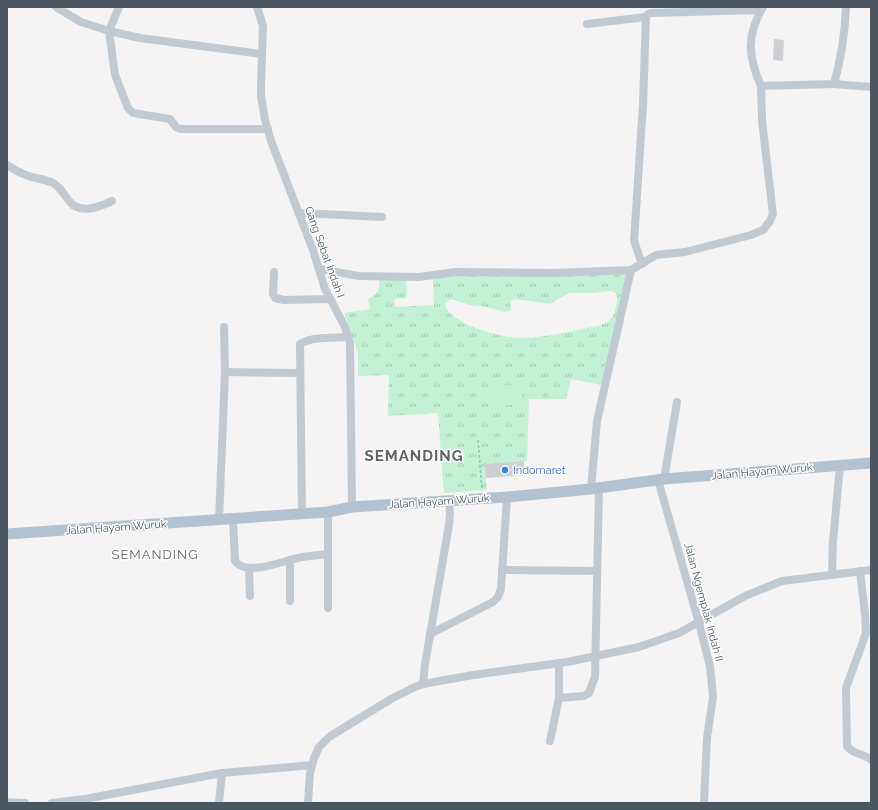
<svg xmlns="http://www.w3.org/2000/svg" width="878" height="810" viewBox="0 0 878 810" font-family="Raleway,sans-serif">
  <defs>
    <pattern id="grass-tufts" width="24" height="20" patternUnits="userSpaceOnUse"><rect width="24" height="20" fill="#c3f1d5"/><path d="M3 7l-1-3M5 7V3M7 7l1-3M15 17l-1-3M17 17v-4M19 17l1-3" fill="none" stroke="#a0c6b0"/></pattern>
  </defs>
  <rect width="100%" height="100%" fill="#f5f3f3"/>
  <path fill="url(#grass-tufts)" fill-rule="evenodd" d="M457 273H627L601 385 571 379 566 399H529L527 461 485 464 487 490 444 493 438 413 388 416 389 375 358 376V352L344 313 370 309 368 299C380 294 380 287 379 275L406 278 407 298 394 299 395 307 434 305 433 277ZM611 291 616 293C619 299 615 316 609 321 603 326 591 327 583 329 564 333 544 337 525 338 505 339 454 326 445 306L446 302 451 299 469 305 487 307 505 312 511 310 510 302 514 299 550 304 569 293H592Z"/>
  <rect fill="#c3f1d5" x="492" y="385" width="30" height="20"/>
  <g fill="#cdcfd5">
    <polygon points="774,39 784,40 783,61 773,60"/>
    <polygon points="524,461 525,475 486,478 485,464"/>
  </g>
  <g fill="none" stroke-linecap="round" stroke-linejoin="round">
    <polyline stroke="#7ad0a6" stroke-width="1.5" stroke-dasharray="3 2" stroke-linecap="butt" points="478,440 482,490"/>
    <g stroke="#c1cad2" stroke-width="8">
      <polyline points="56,7 81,22 109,31 119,7"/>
      <polyline points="257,7 263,26 261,86 261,96 265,120 271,141 313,250 325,289 345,327 350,342 352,507"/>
      <polyline points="587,24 646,17"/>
      <polyline points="262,54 140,38 109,31 115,75 128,108 133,113 170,119 176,127 180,129 268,129"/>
      <polyline points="834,84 871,87"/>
      <path d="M761 86C748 56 746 36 763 7"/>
      <path d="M7 165C14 169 21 174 29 176 37 179 45 179 53 183 60 187 64 194 69 201 80 215 99 207 112 201"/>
      <polyline points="300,213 382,217"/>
      <polyline points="642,264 634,241 643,105 646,17 648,14 651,13 761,10"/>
      <path d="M319 269 359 276 419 277 456 272 553 273 631 270 656 255 685 252 751 235 763 230 770 221 773 214 762 121 761 86 834 84C841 59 845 34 846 7"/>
      <polyline points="274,272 273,294 275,298 284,300 330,299"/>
      <polyline points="225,372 299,373"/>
      <polyline points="664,479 677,402"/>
      <polyline points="658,480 699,623 710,666 713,697 707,738 704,803"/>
      <polyline points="591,489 597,421 631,270"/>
      <polyline points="328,512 328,608"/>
      <path d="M302 514 300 344C313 336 334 338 349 337"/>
      <path d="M233 520 235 561C245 575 275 564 290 560"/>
      <polyline points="219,521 225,372 224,327"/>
      <polyline points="249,568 250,596"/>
      <polyline points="502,570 597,571"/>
      <path d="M860 571 865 614 866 633 846 688 847 746C853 755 864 753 871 760"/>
      <polyline points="832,575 833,542 840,465"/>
      <polyline points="290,601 290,560 302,557 327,554"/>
      <polyline points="430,634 493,602 498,597 501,589 507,497"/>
      <polyline points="423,684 425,664 449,525 450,513 449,501"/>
      <polyline points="559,698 584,696 589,693 595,677 599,488"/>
      <polyline points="550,741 559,698 559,663"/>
      <polyline points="7,802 25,803"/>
      <polyline points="52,803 85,799 222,773 312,765"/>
      <polyline points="219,803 222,773"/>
      <polyline points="308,803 310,773 314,758 319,747 329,737 391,699 415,687 423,684 473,675 567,662 639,647 679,633 745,596 782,581 871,570"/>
    </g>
    <polyline stroke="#b3c2d1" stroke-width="11" points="7,534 328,512 352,507 507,497 591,489 664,479 871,463"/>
  </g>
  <circle fill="#3f7fe0" stroke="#fff" stroke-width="1.5" cx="505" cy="470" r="4"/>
  <g text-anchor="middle" stroke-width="3" stroke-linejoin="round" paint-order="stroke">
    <g font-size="11" fill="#4a5661" stroke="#fff">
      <text transform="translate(325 252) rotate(70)" y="4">Gang Sebat Indah I</text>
      <text transform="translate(762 471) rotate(-5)" y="4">Jalan Hayam Wuruk</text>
      <text transform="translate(439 501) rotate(-4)" y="4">Jalan Hayam Wuruk</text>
      <text transform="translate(116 527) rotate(-4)" y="4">Jalan Hayam Wuruk</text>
      <text transform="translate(704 602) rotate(75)" y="4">Jalan Ngemplak Indah II</text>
    </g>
    <g font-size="11" fill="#366cbe" stroke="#fff" text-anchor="start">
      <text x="513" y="474">Indomaret</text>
    </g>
    <g font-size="13" letter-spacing="1" fill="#5f6368" stroke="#fff">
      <text x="155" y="559">SEMANDING</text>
    </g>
    <g font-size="15" font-weight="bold" letter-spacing="1" fill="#5f6368" stroke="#fff">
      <text x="414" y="461">SEMANDING</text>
    </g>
  </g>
  <rect width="878" height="810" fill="none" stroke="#4a5661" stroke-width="16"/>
</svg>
